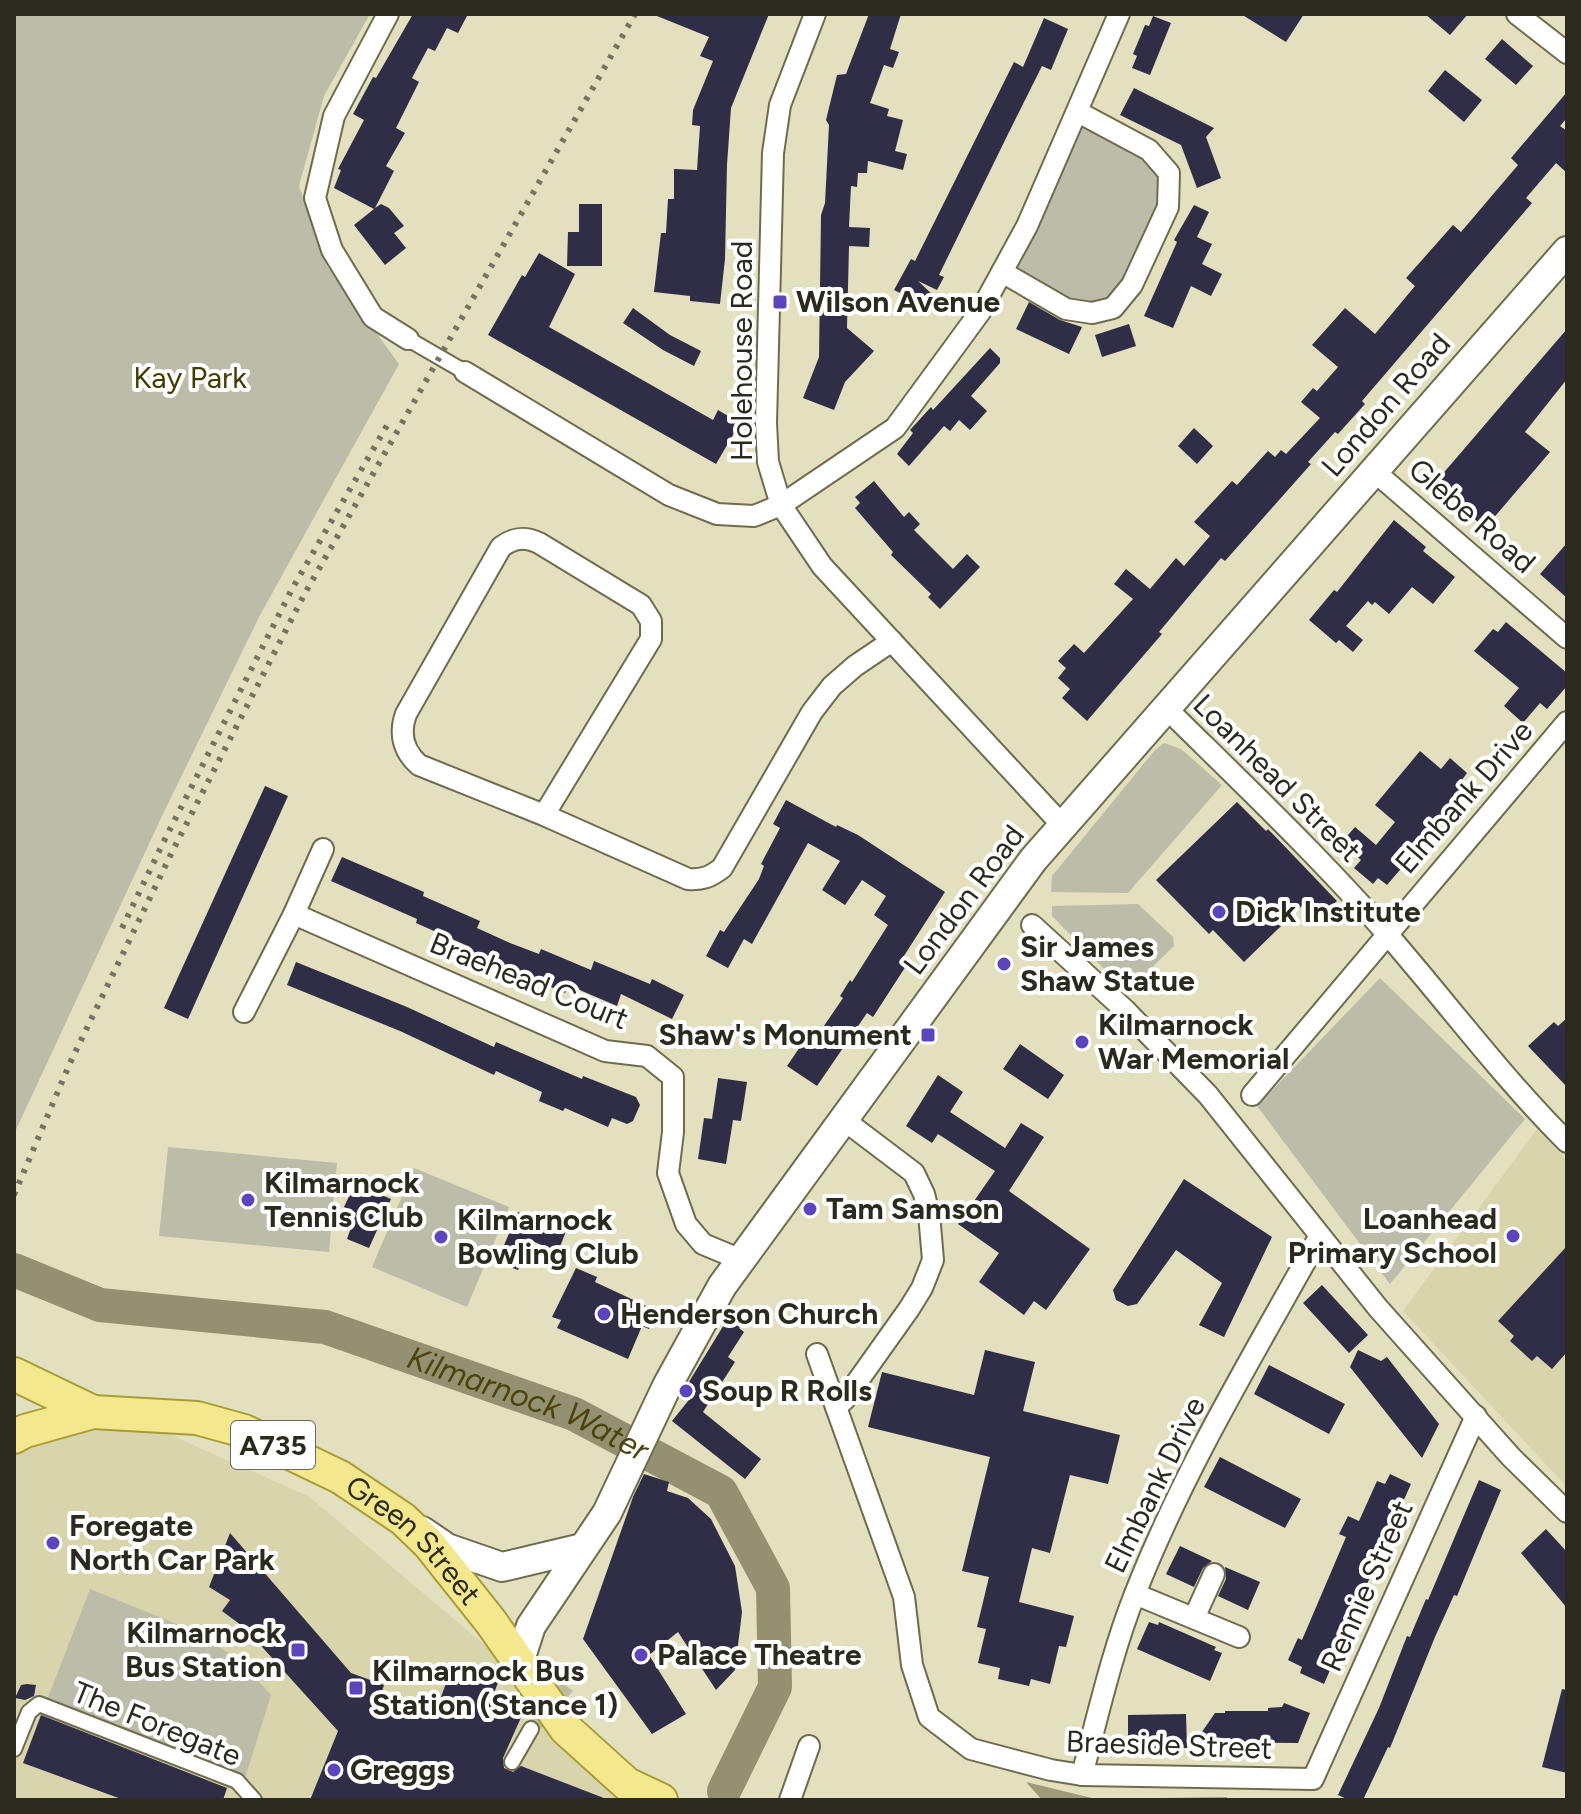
<svg xmlns="http://www.w3.org/2000/svg" width="1581" height="1814" viewBox="0 0 1581 1814" font-family="Figtree,sans-serif">
  <rect width="100%" height="100%" fill="#e3e0bf"/>
  <g fill="#d8d4ac">
    <polygon points="1537,1129 1567,1161 1567,1487 1403,1311"/>
    <polygon points="112,1429 164,1432 308,1496 492,1651 624,1798 630,1800 14,1800 14,1445 20,1439"/>
  </g>
  <g fill="#bdbca8">
    <polygon points="14,14 370,14 324,96 299,186 327,266 399,364 259,617 162,816 14,1134"/>
    <polygon points="1078,112 1169,173 1132,285 1092,313 1002,272"/>
    <polygon points="1164,743 1181,749 1222,785 1128,893 1051,892 1052,876 1155,750"/>
    <polygon points="1138,904 1173,937 1174,946 1127,992 1052,916 1052,906"/>
    <polygon points="1380,978 1525,1119 1390,1284 1257,1106"/>
    <polygon points="168,1147 337,1163 329,1252 159,1236"/>
    <polygon points="414,1168 509,1207 467,1307 372,1267"/>
    <polygon points="90,1589 199,1633 240,1661 271,1695 245,1778 47,1700"/>
  </g>
  <polygon fill="#9e9b7b" points="1026,1782 1096,1799 1227,1797 1227,1800 1042,1800"/>
  <g fill="none" stroke-linecap="round" stroke-linejoin="round">
    <path stroke="#949172" stroke-width="34" id="s1" d="M14 1270 100 1305 325 1327 574 1414 721 1492 773 1588 775 1687 724 1791"/>
  </g>
  <g fill="#302e47">
    <polygon points="413,14 468,14 458,33 447,28 435,51 428,48 412,78 419,82 396,128 405,133 386,166 394,171 375,208 381,204 389,208 404,226 394,233 406,248 385,265 354,225 374,209 334,188 341,170 338,169 364,120 353,114 373,77 376,78"/>
    <polygon points="652,14 769,14 731,108 727,165 725,259 720,304 690,301 690,296 654,292 661,233 666,233 668,199 674,199 674,169 697,170 700,126 692,125 693,110 713,61 700,56 709,37"/>
    <polygon points="869,14 901,14 890,49 899,52 893,68 884,65 870,103 889,109 887,116 903,120 895,151 907,154 903,170 868,161 867,173 858,173 857,187 851,186 849,227 870,228 869,247 849,246 847,328 874,351 845,382 834,410 803,398 819,357 821,215 825,203 829,125 826,120 837,75 846,74"/>
    <polygon points="1241,14 1304,14 1286,42"/>
    <polygon points="1425,14 1468,14 1450,35"/>
    <polygon points="1153,16 1171,23 1150,75 1132,68 1137,56 1133,54 1145,25 1149,26"/>
    <polygon points="1044,18 1068,29 1051,70 1042,66 1011,128 939,275 944,277 937,290 918,281 933,295 923,313 899,300 902,294 894,290 911,259 915,261 1014,62 1023,67"/>
    <polygon points="1502,39 1533,66 1516,85 1485,59"/>
    <polygon points="1445,70 1482,100 1464,122 1428,91"/>
    <polygon points="1134,88 1214,128 1206,137 1221,178 1197,188 1181,145 1120,115"/>
    <polygon points="1567,92 1567,118 1560,126 1567,131 1567,173 1556,163 1526,198 1532,203 1362,401 1365,404 1338,434 1335,432 1308,462 1311,464 1225,561 1221,558 1159,632 1162,634 1087,721 1062,698 1070,689 1058,678 1066,668 1058,661 1074,644 1084,653 1133,599 1114,584 1126,569 1150,589 1176,558 1184,566 1210,536 1194,522 1205,510 1232,481 1237,485 1268,451 1275,457 1281,450 1286,454 1320,418 1301,402 1313,388 1317,391 1338,367 1312,345 1345,308 1375,334 1415,286 1406,278 1453,225 1461,232 1518,165 1511,158"/>
    <polygon points="579,204 602,204 602,266 567,266 568,232 579,232"/>
    <polygon points="1194,205 1209,212 1197,237 1212,244 1202,264 1222,274 1211,296 1191,286 1173,328 1144,316 1177,242 1174,240"/>
    <polygon points="539,253 575,274 549,327 713,420 718,410 740,423 716,464 488,335 522,275 525,277"/>
    <polygon points="1029,302 1060,320 1082,327 1069,354 1016,329"/>
    <polygon points="633,308 670,335 701,351 694,366 663,350 623,323"/>
    <polygon points="1129,324 1136,346 1102,357 1095,335"/>
    <polygon points="1567,329 1567,379 1525,432 1550,452 1485,528 1434,484"/>
    <polygon points="990,348 1000,358 1000,363 971,396 987,411 970,430 959,420 950,431 944,426 909,466 897,454 913,433 910,430 931,407 933,410"/>
    <polygon points="1194,428 1213,446 1197,464 1178,446"/>
    <polygon points="874,481 904,517 909,512 920,524 914,530 953,569 967,554 980,567 940,609 928,597 931,594 891,555 893,552 855,508 860,503 855,497"/>
    <polygon points="1394,520 1426,547 1423,551 1455,577 1433,604 1412,587 1389,614 1375,602 1372,605 1368,601 1346,626 1363,640 1353,652 1339,640 1336,643 1309,620 1334,590 1337,592"/>
    <polygon points="1567,543 1567,598 1540,574"/>
    <polygon points="1506,622 1567,673 1567,686 1547,709 1540,703 1523,723 1504,706 1519,688 1474,651 1493,629 1498,632"/>
    <polygon points="1420,751 1441,769 1450,758 1467,773 1462,780 1471,787 1387,885 1378,878 1373,884 1354,868 1361,860 1341,843 1355,827 1376,845 1395,822 1375,805"/>
    <polygon points="265,786 288,796 188,1019 164,1008"/>
    <polygon points="786,800 836,827 837,825 858,835 945,892 900,962 906,966 873,1017 867,1013 817,1086 787,1066 804,1041 811,1045 843,998 840,996 850,980 852,982 888,925 874,915 886,896 862,880 845,905 822,890 840,861 808,843 752,944 744,939 728,968 706,956 720,930 724,932 759,879 764,866 761,864 780,828 773,824"/>
    <polygon points="1237,802 1266,831 1268,829 1337,901 1324,913 1310,898 1244,962 1213,930 1209,934 1156,880"/>
    <polygon points="342,857 424,892 423,896 480,921 477,928 510,943 539,954 541,949 591,970 594,961 650,984 652,979 684,995 672,1019 621,994 617,1006 568,985 565,993 523,975 522,977 468,953 470,947 416,923 417,919 331,881"/>
    <polygon points="296,962 407,1007 494,1047 496,1042 582,1079 583,1076 636,1097 640,1105 633,1121 627,1124 612,1118 608,1127 565,1108 563,1111 539,1101 542,1092 496,1071 494,1075 400,1031 287,985"/>
    <polygon points="1567,1018 1567,1087 1528,1046 1554,1022 1558,1026"/>
    <polygon points="1020,1044 1064,1075 1048,1099 1003,1069"/>
    <polygon points="938,1075 963,1092 950,1112 1005,1148 1021,1123 1044,1137 1009,1191 1090,1249 1046,1310 1034,1301 1024,1315 979,1282 999,1253 958,1224 995,1171 938,1134 932,1143 906,1126"/>
    <polygon points="718,1078 747,1082 741,1121 733,1120 726,1164 698,1159 704,1118 712,1119"/>
    <polygon points="1184,1179 1272,1237 1224,1337 1199,1325 1222,1283 1176,1250 1137,1304 1128,1306 1116,1300 1113,1290"/>
    <polygon points="367,1189 391,1199 369,1248 347,1239 356,1213 344,1207 352,1190 364,1195"/>
    <polygon points="518,1212 566,1231 558,1252 530,1240 518,1270 497,1262"/>
    <polygon points="1567,1246 1567,1352 1552,1369 1537,1356 1532,1361 1510,1341 1514,1336 1498,1321"/>
    <polygon points="576,1268 597,1277 595,1282 657,1311 649,1329 642,1326 628,1359 557,1328 561,1320 552,1317"/>
    <polygon points="1322,1285 1368,1335 1349,1353 1303,1303"/>
    <polygon points="733,1310 746,1318 739,1328 744,1332 728,1357 735,1362 703,1412 761,1459 745,1479 672,1421 696,1391 687,1385"/>
    <polygon points="985,1350 1035,1362 1023,1411 1120,1435 1108,1484 1070,1475 1050,1553 1032,1548 1019,1602 1074,1616 1066,1647 1059,1646 1050,1684 1031,1679 1029,1686 998,1679 1000,1668 978,1663 986,1629 977,1627 989,1577 962,1571 990,1457 868,1427 882,1372 974,1395"/>
    <polygon points="1358,1350 1381,1361 1387,1357 1439,1424 1422,1458 1350,1367"/>
    <polygon points="1269,1365 1345,1404 1329,1434 1254,1394"/>
    <polygon points="1220,1457 1301,1499 1285,1528 1204,1487"/>
    <polygon points="644,1474 669,1482 667,1491 688,1498 711,1519 735,1566 742,1612 735,1670 716,1690 678,1632 649,1655 686,1714 652,1734 583,1639 633,1497"/>
    <polygon points="1390,1474 1411,1484 1393,1524 1392,1534 1377,1561 1324,1684 1300,1673 1302,1667 1288,1660 1298,1638 1302,1640 1346,1537 1339,1534 1348,1516 1359,1521 1377,1481 1385,1484"/>
    <polygon points="1479,1480 1501,1490 1457,1596 1454,1595 1435,1637 1390,1748 1388,1747 1363,1800 1349,1800 1338,1795 1379,1708 1407,1636 1410,1637 1426,1599 1428,1600"/>
    <polygon points="1546,1529 1567,1552 1567,1608 1521,1553"/>
    <polygon points="230,1533 351,1673 384,1685 380,1698 433,1719 453,1664 499,1680 491,1701 523,1713 503,1758 504,1768 513,1772 521,1766 609,1800 310,1800 338,1731 245,1628 222,1611 230,1600 209,1587"/>
    <polygon points="1180,1546 1212,1561 1203,1568 1194,1587 1166,1574"/>
    <polygon points="1225,1567 1260,1582 1248,1610 1218,1596 1226,1579"/>
    <polygon points="1149,1622 1158,1625 1159,1622 1216,1647 1214,1650 1222,1653 1210,1681 1137,1649"/>
    <polygon points="27,1684 36,1685 34,1696 25,1700 15,1698 21,1685"/>
    <polygon points="1562,1689 1567,1690 1567,1773 1542,1767"/>
    <polygon points="1284,1703 1310,1713 1298,1743 1195,1742 1215,1713 1225,1713 1225,1711 1268,1711 1268,1708 1282,1707"/>
    <polygon points="1186,1714 1187,1748 1128,1749 1128,1715"/>
    <polygon points="41,1715 227,1788 223,1800 124,1800 23,1763"/>
  </g>
  <g fill="none" stroke-linecap="round" stroke-linejoin="round">
    <polyline stroke="#bebc9f" stroke-width="14" stroke-dasharray="14 7" stroke-linecap="butt" points="531,1729 574,1679"/>
    <defs>
      <g id="pedestrian">
        <polyline points="408,339 465,372"/>
        <polyline points="14,1749 29,1712 39,1704 237,1781 254,1800"/>
        <polyline points="512,1762 531,1729"/>
      </g>
      <g id="minor">
        <polyline points="388,14 334,116 315,198 332,250 373,317 408,339"/>
        <polyline points="815,14 780,105 773,153 766,423 768,462 781,505 822,566 1064,827"/>
        <polyline points="1517,14 1567,53"/>
        <polyline points="1002,272 1066,309 1092,313 1113,308 1132,285 1168,207 1169,173 1149,150 1078,112"/>
        <polyline points="465,372 669,495 717,514 754,516 781,505 895,428 980,312 1027,226 1119,14"/>
        <polyline points="1374,471 1567,638"/>
        <path d="M1166 708C1241 782 1318 855 1388 935 1448 1004 1502 1077 1567 1142"/>
        <path d="M544 815 651 639V621L641 605 539 543C524 536 513 538 501 547L406 714C399 733 403 751 419 765L544 815 688 879C703 880 710 877 722 868L812 712 832 686 855 666 892 641"/>
        <polyline points="294,914 605,1051 647,1056 673,1077 673,1132 668,1173 686,1224 703,1244 739,1259"/>
        <polyline points="1032,925 1125,1010 1208,1095 1378,1308 1511,1457 1567,1512"/>
        <polyline points="244,1012 294,914 323,849"/>
        <polyline points="1252,1095 1567,722"/>
        <polyline points="817,1354 904,1597 912,1665 929,1717 971,1749 1051,1770 1082,1775 1313,1779 1476,1416"/>
        <polyline points="836,1407 845,1399 909,1309 922,1288 933,1260 929,1214 924,1194 914,1173 844,1120"/>
        <polyline points="1135,1594 1239,1637"/>
        <polyline points="1194,1618 1214,1574"/>
        <path d="M1082 1775C1098 1715 1112 1652 1135 1594 1184 1469 1254 1354 1319 1237"/>
        <polyline points="790,1800 809,1746"/>
      </g>
      <g id="secondary">
        <polyline points="422,1531 447,1548 502,1567 582,1548"/>
        <polyline points="519,1663 531,1626 607,1513 667,1386 722,1286 1033,860 1567,251"/>
      </g>
      <g id="primary">
        <polyline points="14,1374 93,1412"/>
        <path id="s2" d="M14 1437 25 1431 93 1412 197 1418 244 1431 340 1477 403 1519 429 1544 491 1622 566 1729 627 1784 661 1800"/>
      </g>
    </defs>
    <use href="#pedestrian" stroke="#6f6c4e" stroke-width="18"/>
    <use href="#minor" stroke="#6f6c4e" stroke-width="24"/>
    <use href="#secondary" stroke="#6f6c4e" stroke-width="32"/>
    <use href="#primary" stroke="#a89c35" stroke-width="36"/>
    <use href="#pedestrian" stroke="#fff" stroke-width="14"/>
    <use href="#minor" stroke="#fff" stroke-width="20"/>
    <use href="#secondary" stroke="#fff" stroke-width="28"/>
    <use href="#primary" stroke="#f3e88d" stroke-width="32"/>
    <g stroke="#76735f" stroke-width="6" stroke-dasharray="4 8" stroke-linecap="butt">
      <polyline points="122,928 163,843 292,589 389,422"/>
      <polyline points="14,1195 70,1063 174,848 304,595 635,14"/>
    </g>
  </g>
  <g fill="#5c44bd" stroke="#fff" stroke-width="3">
    <rect x="772" y="294" width="16" height="16" rx="4"/>
    <circle cx="1219" cy="912" r="8"/>
    <circle cx="1004" cy="964" r="8"/>
    <rect x="920" y="1027" width="16" height="16" rx="4"/>
    <circle cx="1082" cy="1042" r="8"/>
    <circle cx="248" cy="1200" r="8"/>
    <circle cx="810" cy="1209" r="8"/>
    <circle cx="1513" cy="1236" r="8"/>
    <circle cx="441" cy="1237" r="8"/>
    <circle cx="604" cy="1314" r="8"/>
    <circle cx="686" cy="1391" r="8"/>
    <circle cx="53" cy="1543" r="8"/>
    <rect x="290" y="1642" width="16" height="16" rx="4"/>
    <circle cx="641" cy="1655" r="8"/>
    <rect x="348" y="1680" width="16" height="16" rx="4"/>
    <circle cx="334" cy="1770" r="8"/>
  </g>
  <g text-anchor="middle" stroke-width="8" stroke-linejoin="round" paint-order="stroke">
    <rect fill="#fff" stroke="#6b6a62" stroke-width="2" x="231" y="1421" width="84" height="48" rx="6"/>
    <g font-size="28" font-weight="bold" fill="#2c2a1e">
      <text x="273" y="1455">A735</text>
    </g>
    <g font-size="30" font-weight="bold" fill="#2c2a1e" stroke="#fff" text-anchor="start">
      <text x="796" y="312">Wilson Avenue</text>
      <text x="1235" y="922">Dick Institute</text>
      <text x="1020" y="957">Sir James<tspan x="1020" dy="34">Shaw Statue</tspan></text>
      <text x="1098" y="1035">Kilmarnock<tspan x="1098" dy="34">War Memorial</tspan></text>
      <text x="912" y="1045" text-anchor="end">Shaw's Monument</text>
      <text x="264" y="1193">Kilmarnock<tspan x="264" dy="34">Tennis Club</tspan></text>
      <text x="826" y="1219">Tam Samson</text>
      <text x="1497" y="1229" text-anchor="end">Loanhead<tspan x="1497" dy="34">Primary School</tspan></text>
      <text x="457" y="1230">Kilmarnock<tspan x="457" dy="34">Bowling Club</tspan></text>
      <text x="620" y="1324">Henderson Church</text>
      <text x="702" y="1401">Soup R Rolls</text>
      <text x="69" y="1536">Foregate<tspan x="69" dy="34">North Car Park</tspan></text>
      <text x="282" y="1643" text-anchor="end">Kilmarnock<tspan x="282" dy="34">Bus Station</tspan></text>
      <text x="657" y="1665">Palace Theatre</text>
      <text x="372" y="1681">Kilmarnock Bus<tspan x="372" dy="34">Station (Stance 1)</tspan></text>
      <text x="350" y="1780">Greggs</text>
    </g>
    <g font-size="30" fill="#2c2a1e" stroke="#fff">
      <text transform="translate(742 351) rotate(-90)" y="10">Holehouse Road</text>
      <text transform="translate(1386 405) rotate(-49)" y="10">London Road</text>
      <text transform="translate(1472 516) rotate(41)" y="10">Glebe Road</text>
      <text transform="translate(1277 778) rotate(45)" y="10">Loanhead Street</text>
      <text transform="translate(1464 797) rotate(-49)" y="10">Elmbank Drive</text>
      <text transform="translate(964 900) rotate(-53)" y="10">London Road</text>
      <text transform="translate(529 981) rotate(22)" y="10">Braehead Court</text>
      <text transform="translate(1155 1485) rotate(-64)" y="10">Elmbank Drive</text>
      <text dy="10" stroke="none"><textPath href="#s2" startOffset="440">Green Street</textPath></text>
      <text transform="translate(1367 1586) rotate(-66)" y="10">Rennie Street</text>
      <text transform="translate(157 1724) rotate(22)" y="10">The Foregate</text>
      <text transform="translate(1169 1745) rotate(2)" y="10">Braeside Street</text>
    </g>
    <g font-size="30" fill="#433c00" stroke="#fff">
      <text x="190" y="388">Kay Park</text>
    </g>
    <g font-size="32" font-style="italic" fill="#4b440b" stroke="#fff">
      <text dy="11" stroke="none"><textPath href="#s1" startOffset="536">Kilmarnock Water</textPath></text>
    </g>
  </g>
  <rect width="1581" height="1814" fill="none" stroke="#2c2a1e" stroke-width="32"/>
</svg>
